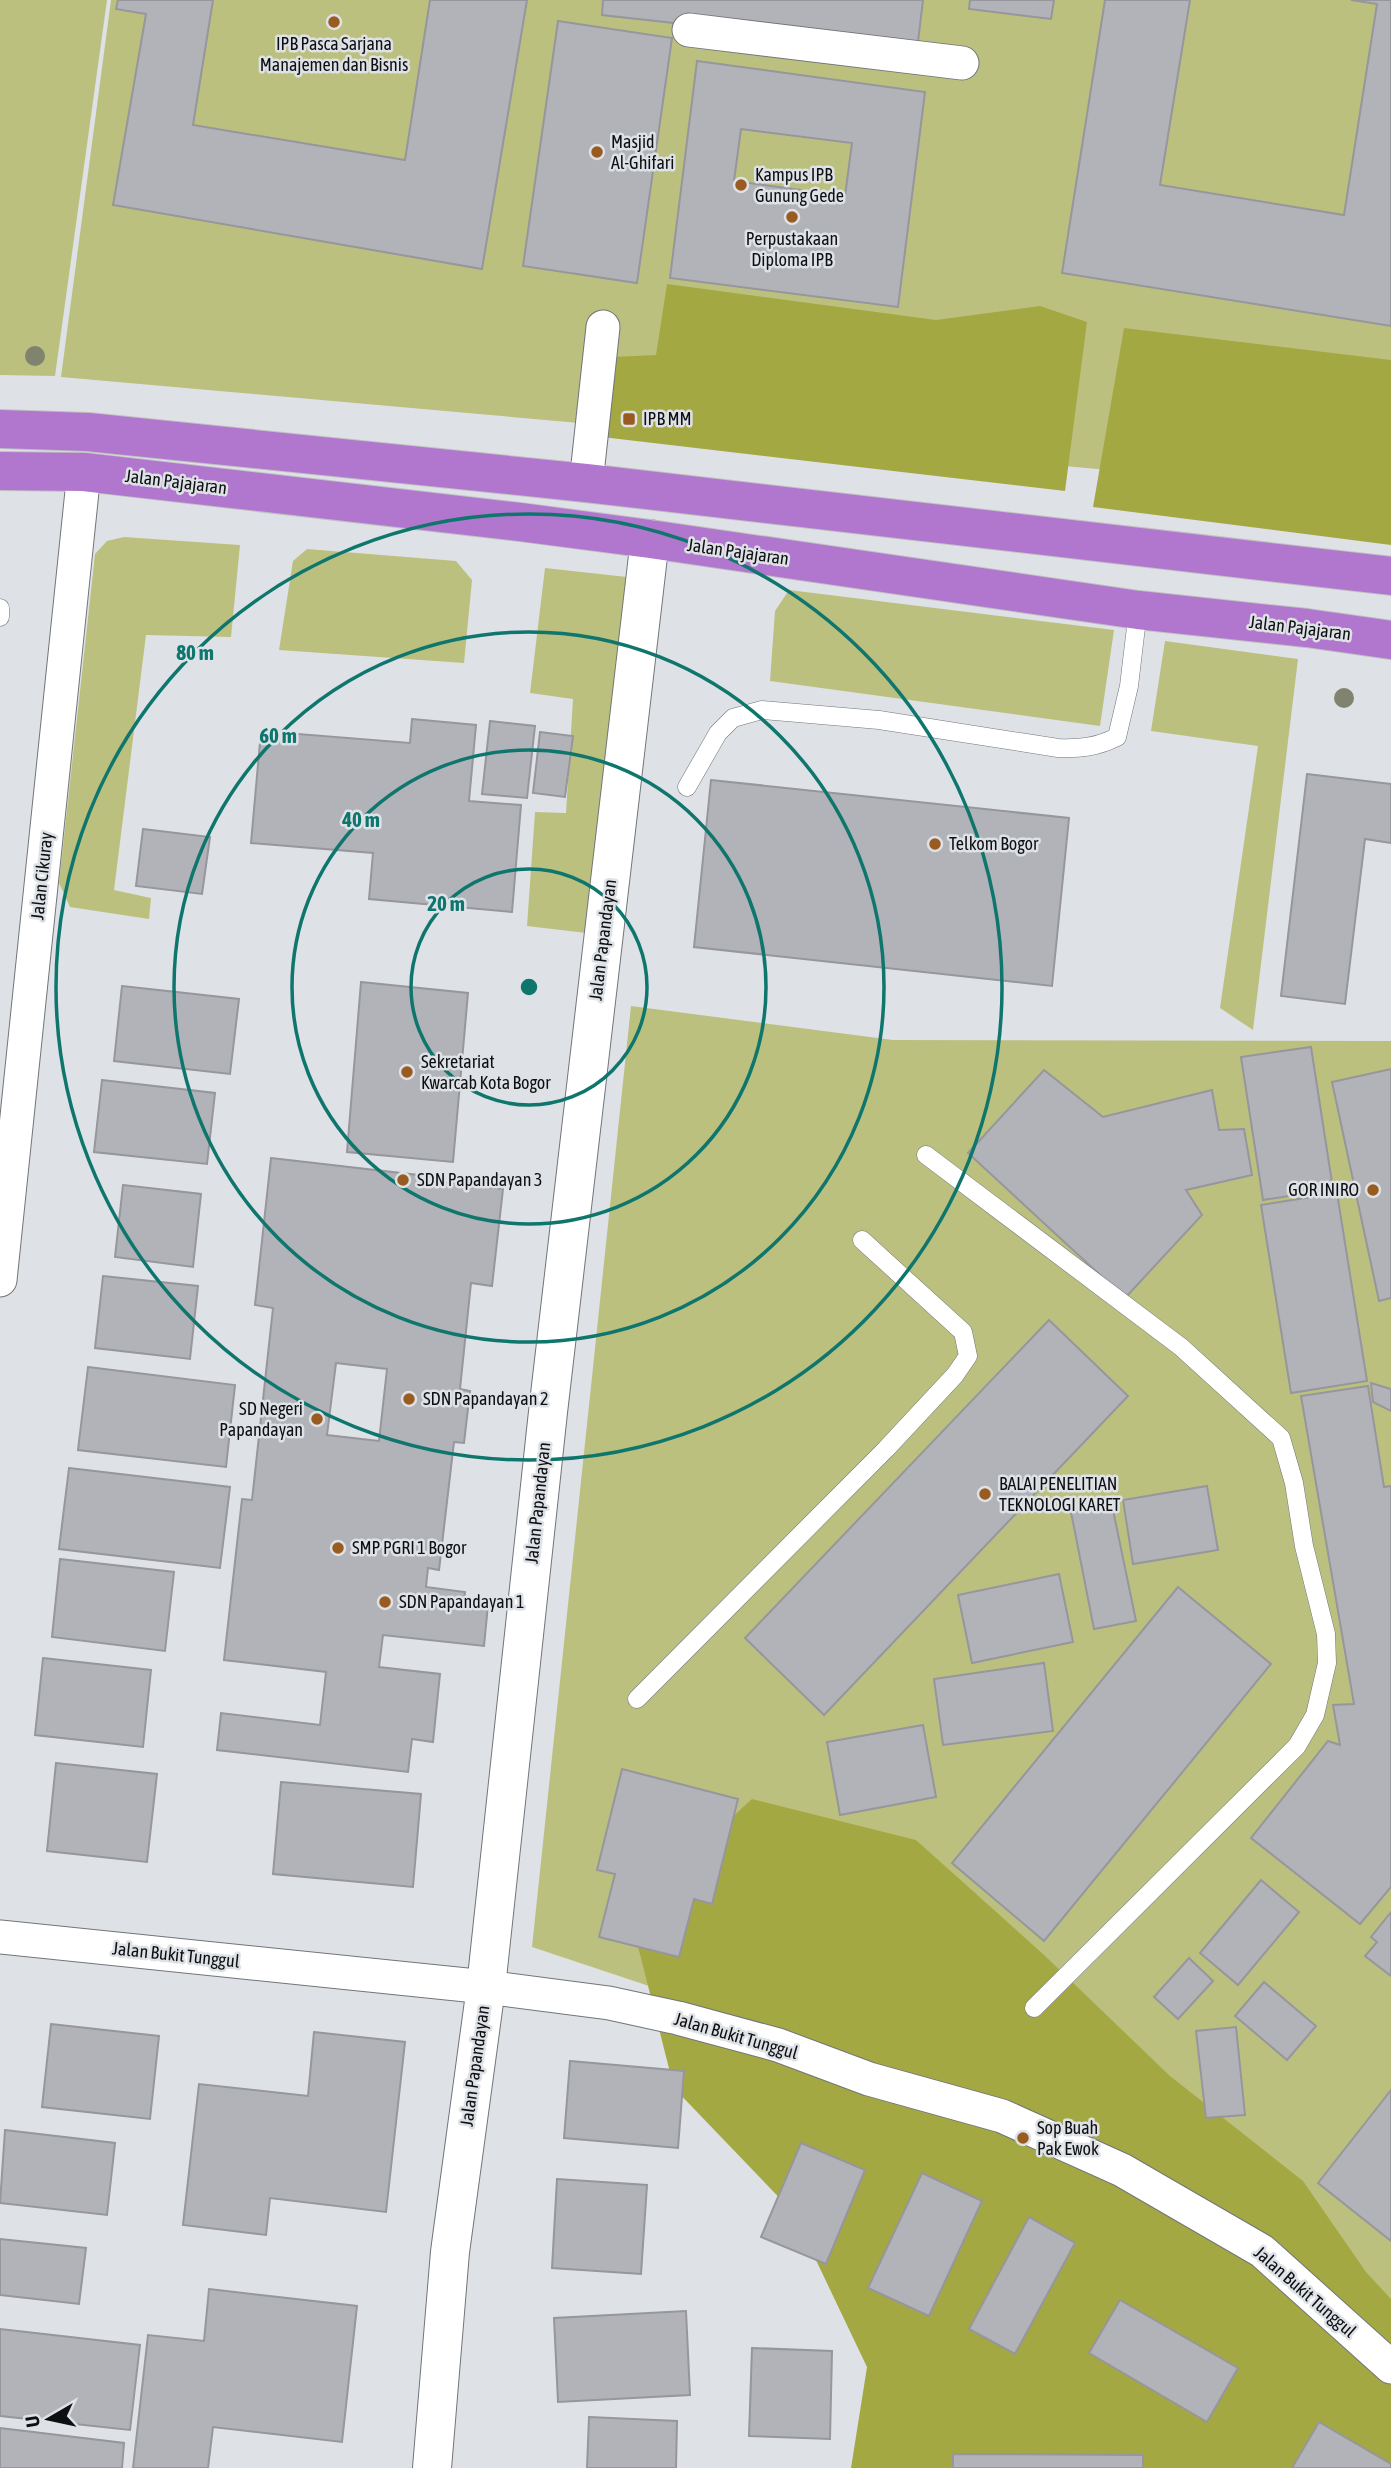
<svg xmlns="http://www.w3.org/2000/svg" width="1391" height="2468" viewBox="0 0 1391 2468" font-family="'Asap Condensed',sans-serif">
  <rect width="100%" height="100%" fill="#dee2e7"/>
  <g fill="#bcc07f">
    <polygon points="0,0 107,0 55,376 0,375"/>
    <polygon points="111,0 1391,0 1391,495 61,377"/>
    <polygon points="124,537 240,545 231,637 146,635 114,890 151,898 149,919 70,907 59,883 95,554 107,541"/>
    <polygon points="307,549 456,561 472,580 464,663 279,650 293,561"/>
    <polygon points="545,568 627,577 586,933 527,926 535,812 566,813 573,699 530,693"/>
    <polygon points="789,590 1114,630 1100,726 770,681 775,611"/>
    <polygon points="1165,641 1298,659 1253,1030 1220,1008 1258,746 1151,731"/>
    <polygon points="631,1006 893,1040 1391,1041 1391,2348 745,2018 532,1947"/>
  </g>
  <g fill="#a4a843">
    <polygon points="667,284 936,320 1040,306 1087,322 1065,491 602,437 612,357 656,355"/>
    <polygon points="1124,328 1391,360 1391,545 1093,507"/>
    <polygon points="752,1799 916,1840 1043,1954 1170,2076 1303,2181 1366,2272 1391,2299 1391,2468 851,2468 867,2367 793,2212 674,2088 629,1911"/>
  </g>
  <g fill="#b2b3b8" stroke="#96969c" stroke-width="2" fill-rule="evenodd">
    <polygon points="118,0 213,0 193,125 405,160 430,0 527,0 482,269 113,205 146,14 116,9"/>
    <polygon points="603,0 923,0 917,50 602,15"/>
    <polygon points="970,0 1054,0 1051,19 969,9"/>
    <polygon points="1105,0 1190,0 1160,185 1344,215 1377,4 1351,0 1391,0 1391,326 1062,273"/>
    <polygon points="558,21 672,38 637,283 523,266"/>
    <path d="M697 61 925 92 898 307 670 278ZM741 129 852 143 845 196 734 181Z"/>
    <polygon points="412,719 476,725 469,801 521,805 512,912 369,899 373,853 251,843 261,731 410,743"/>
    <polygon points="490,721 535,726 527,798 482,794"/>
    <polygon points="540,732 573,736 565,797 533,793"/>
    <polygon points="1307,774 1391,784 1391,843 1365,839 1345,1004 1281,996"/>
    <polygon points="711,780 1069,818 1052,986 694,947"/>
    <polygon points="143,829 210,837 202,894 136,886"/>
    <polygon points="361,982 468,993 453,1162 347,1152"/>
    <polygon points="122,986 239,999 230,1074 114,1061"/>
    <polygon points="1311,1047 1333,1189 1263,1200 1241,1057"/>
    <polygon points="1391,1069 1391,1298 1379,1301 1332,1082"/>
    <polygon points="1044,1070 1103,1117 1212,1090 1219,1130 1244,1129 1252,1175 1186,1190 1202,1215 1125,1298 968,1153"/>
    <polygon points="102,1080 215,1093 207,1164 94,1152"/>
    <path d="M271 1158 418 1175V1179L503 1189 492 1286 471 1283 460 1389 470 1391 464 1443 454 1442 439 1570 428 1568 426 1587 465 1592 464 1603 488 1605 484 1646 383 1635 379 1667 440 1674 433 1742 412 1739 408 1772 217 1750 221 1713 320 1725 326 1672 224 1660 242 1499 252 1500 273 1308 255 1305ZM336 1363 387 1369 379 1441 327 1435Z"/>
    <polygon points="123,1185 201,1194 193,1267 115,1257"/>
    <polygon points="1337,1193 1367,1381 1291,1393 1261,1205"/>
    <polygon points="103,1276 198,1286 190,1359 95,1348"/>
    <polygon points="1049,1320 1128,1396 824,1715 745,1638"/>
    <polygon points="88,1367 235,1385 226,1467 78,1450"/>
    <polygon points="1371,1383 1391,1389 1391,1411 1373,1402"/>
    <polygon points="1368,1386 1384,1487 1391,1486 1391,1887 1360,1924 1251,1838 1328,1741 1340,1745 1333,1705 1354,1704 1301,1396"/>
    <polygon points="69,1468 230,1487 220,1568 59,1549"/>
    <polygon points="1207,1486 1218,1550 1133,1564 1123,1500"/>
    <polygon points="1112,1505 1136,1621 1094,1629 1071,1512"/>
    <polygon points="60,1559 174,1572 165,1651 52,1637"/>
    <polygon points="1059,1574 1073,1642 972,1663 958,1595"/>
    <polygon points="1178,1587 1271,1664 1044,1941 952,1863"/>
    <polygon points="43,1658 151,1670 143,1747 35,1735"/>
    <polygon points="1044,1663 1053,1731 943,1745 934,1679"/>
    <polygon points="923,1725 936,1797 840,1815 827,1742"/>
    <polygon points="56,1763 157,1774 147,1862 47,1851"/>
    <polygon points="622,1769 738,1799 712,1904 694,1899 679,1957 599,1937 615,1874 597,1870"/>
    <polygon points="281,1782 421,1794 413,1887 273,1874"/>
    <polygon points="1261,1880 1299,1912 1238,1985 1200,1953"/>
    <polygon points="1391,1912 1391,1976 1365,1956 1377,1942 1371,1937"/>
    <polygon points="1189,1958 1213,1981 1178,2019 1154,1997"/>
    <polygon points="1264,1982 1316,2026 1287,2060 1235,2016"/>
    <polygon points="51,2024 159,2036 150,2119 42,2107"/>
    <polygon points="1236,2027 1245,2115 1206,2118 1196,2031"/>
    <polygon points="314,2032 405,2042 386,2212 270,2198 266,2235 183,2225 199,2084 308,2096"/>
    <polygon points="570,2061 684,2071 678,2148 564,2138"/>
    <polygon points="1391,2090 1391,2241 1318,2183"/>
    <polygon points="5,2130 115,2143 107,2215 0,2203"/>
    <polygon points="801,2143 865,2170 826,2264 761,2237"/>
    <polygon points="922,2173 982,2201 929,2316 868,2288"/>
    <polygon points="557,2179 647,2185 641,2274 552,2268"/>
    <polygon points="1029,2217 1075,2243 1015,2354 969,2329"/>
    <polygon points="0,2239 86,2248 79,2304 0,2295"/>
    <polygon points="209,2289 357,2306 342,2442 213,2427 208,2468 133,2468 148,2335 204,2341"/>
    <polygon points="1120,2300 1238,2368 1207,2422 1089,2353"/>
    <polygon points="686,2311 690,2395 558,2402 554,2318"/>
    <polygon points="0,2329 140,2345 130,2430 0,2416"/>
    <polygon points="752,2348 832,2351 830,2439 749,2436"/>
    <polygon points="589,2417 677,2421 676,2468 587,2468"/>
    <polygon points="1319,2422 1391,2464 1391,2468 1292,2468"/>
    <polygon points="0,2428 124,2443 122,2468 0,2468"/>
    <polygon points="953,2454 1143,2455 1143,2468 953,2468"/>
  </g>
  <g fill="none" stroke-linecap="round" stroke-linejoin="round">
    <defs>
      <g id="lane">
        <polyline points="0,608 0,617"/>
        <path d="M687 787 718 733 733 718 762 710 879 720 1058 748C1080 749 1097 747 1117 737L1129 686 1138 610"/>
        <polyline points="926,1155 1181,1347 1281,1438 1294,1483 1304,1546 1326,1634 1327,1663 1315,1715 1297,1746 1034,2008"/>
        <polyline points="637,1699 886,1449 955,1375 968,1356 963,1332 862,1240"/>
      </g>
      <g id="street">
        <polyline points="689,30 962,63"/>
        <polyline points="586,483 603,327"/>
        <polyline points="0,1280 84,472"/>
        <polyline points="0,1937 486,1987 609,2003 678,2018 778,2045 869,2079 1002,2116 1122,2170 1262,2251 1391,2367"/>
      </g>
      <polyline id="secondary" points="432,2468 450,2252 486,1987 548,1412 650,539"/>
      <g id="highway">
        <polyline points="0,429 88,432 586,483 1391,576"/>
        <polyline points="0,471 84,472 520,522 650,539 1138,610 1307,628 1391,640"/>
      </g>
    </defs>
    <use href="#lane" stroke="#717579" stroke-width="19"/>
    <use href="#street" stroke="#717579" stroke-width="35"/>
    <use href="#secondary" stroke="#717579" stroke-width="40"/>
    <use href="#highway" stroke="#c0c1c1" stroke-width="40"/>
    <use href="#lane" stroke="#fff" stroke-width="18"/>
    <use href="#street" stroke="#fff" stroke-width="33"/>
    <use href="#secondary" stroke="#fff" stroke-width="38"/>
    <use href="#highway" stroke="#b176ce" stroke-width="38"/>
  </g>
  <g fill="#80836d">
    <circle cx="35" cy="356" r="10"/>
    <circle cx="1344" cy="698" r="10"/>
  </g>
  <g fill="none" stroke="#0f766e" stroke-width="3.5">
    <circle cx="529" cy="987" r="118"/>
    <circle cx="529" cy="987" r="237"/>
    <circle cx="529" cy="987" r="355"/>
    <circle cx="529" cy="987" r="473"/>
  </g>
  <g fill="#995c20" stroke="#dee2e7" stroke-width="2.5">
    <circle cx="334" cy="22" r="7"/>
    <circle cx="597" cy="152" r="7"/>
    <circle cx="741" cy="185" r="7"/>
    <circle cx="792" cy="217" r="7"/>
    <rect x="622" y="412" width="14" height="14" rx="3.5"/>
    <circle cx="935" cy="844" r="7"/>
    <circle cx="407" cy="1072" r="7"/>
    <circle cx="403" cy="1180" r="7"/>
    <circle cx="1373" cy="1190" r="7"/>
    <circle cx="409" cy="1399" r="7"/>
    <circle cx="317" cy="1419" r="7"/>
    <circle cx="985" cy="1494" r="7"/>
    <circle cx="338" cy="1548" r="7"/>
    <circle cx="385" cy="1602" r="7"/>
    <circle cx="1023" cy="2138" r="7"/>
  </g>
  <g text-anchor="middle" stroke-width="5" stroke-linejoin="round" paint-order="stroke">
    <g font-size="18" fill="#0e0f11" stroke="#dee2e7" text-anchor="start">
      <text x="334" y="50" text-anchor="middle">IPB Pasca Sarjana<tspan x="334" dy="21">Manajemen dan Bisnis</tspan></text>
      <text x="611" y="148">Masjid<tspan x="611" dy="21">Al-Ghifari</tspan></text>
      <text x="755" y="181">Kampus IPB<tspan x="755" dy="21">Gunung Gede</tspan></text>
      <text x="792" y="245" text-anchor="middle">Perpustakaan<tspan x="792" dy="21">Diploma IPB</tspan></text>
      <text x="643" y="425">IPB MM</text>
      <text x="949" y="850">Telkom Bogor</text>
      <text x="421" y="1068">Sekretariat<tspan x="421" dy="21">Kwarcab Kota Bogor</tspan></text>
      <text x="417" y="1186">SDN Papandayan 3</text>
      <text x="1359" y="1196" text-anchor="end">GOR INIRO</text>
      <text x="423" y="1405">SDN Papandayan 2</text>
      <text x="303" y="1415" text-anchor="end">SD Negeri<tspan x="303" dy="21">Papandayan</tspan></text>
      <text x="999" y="1490">BALAI PENELITIAN<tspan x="999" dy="21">TEKNOLOGI KARET</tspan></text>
      <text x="352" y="1554">SMP PGRI 1 Bogor</text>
      <text x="399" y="1608">SDN Papandayan 1</text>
      <text x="1037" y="2134">Sop Buah<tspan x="1037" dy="21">Pak Ewok</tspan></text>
    </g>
    <g font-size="18" fill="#0e0f11" stroke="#dee2e7">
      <text transform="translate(176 482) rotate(7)" y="6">Jalan Pajajaran</text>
      <text transform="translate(738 552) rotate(8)" y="6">Jalan Pajajaran</text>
      <text transform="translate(1300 628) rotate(7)" y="6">Jalan Pajajaran</text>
      <text transform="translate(42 876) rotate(-84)" y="6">Jalan Cikuray</text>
      <text transform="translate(603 940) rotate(-83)" y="6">Jalan Papandayan</text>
      <text transform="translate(538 1503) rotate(-84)" y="6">Jalan Papandayan</text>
      <text transform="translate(176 1955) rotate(6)" y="6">Jalan Bukit Tunggul</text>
      <text transform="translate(736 2036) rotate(16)" y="6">Jalan Bukit Tunggul</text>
      <text transform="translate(475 2066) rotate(-82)" y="6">Jalan Papandayan</text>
      <text transform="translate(1305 2292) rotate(41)" y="6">Jalan Bukit Tunggul</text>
    </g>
  </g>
  <circle cx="529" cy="987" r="10" fill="#0f766e" stroke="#dee2e7" stroke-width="3.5"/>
  <g font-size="21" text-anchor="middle" font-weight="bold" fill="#0f766e" stroke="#dee2e7" stroke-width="5" stroke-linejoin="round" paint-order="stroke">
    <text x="195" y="660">80 m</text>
    <text x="278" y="743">60 m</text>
    <text x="361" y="827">40 m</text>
    <text x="446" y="911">20 m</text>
  </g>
  <g transform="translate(49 2419) rotate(261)" stroke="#dee2e7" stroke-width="5" paint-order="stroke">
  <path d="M0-5L12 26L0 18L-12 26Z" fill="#0e0f11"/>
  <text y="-10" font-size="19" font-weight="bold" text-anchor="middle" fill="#0e0f11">U</text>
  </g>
</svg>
